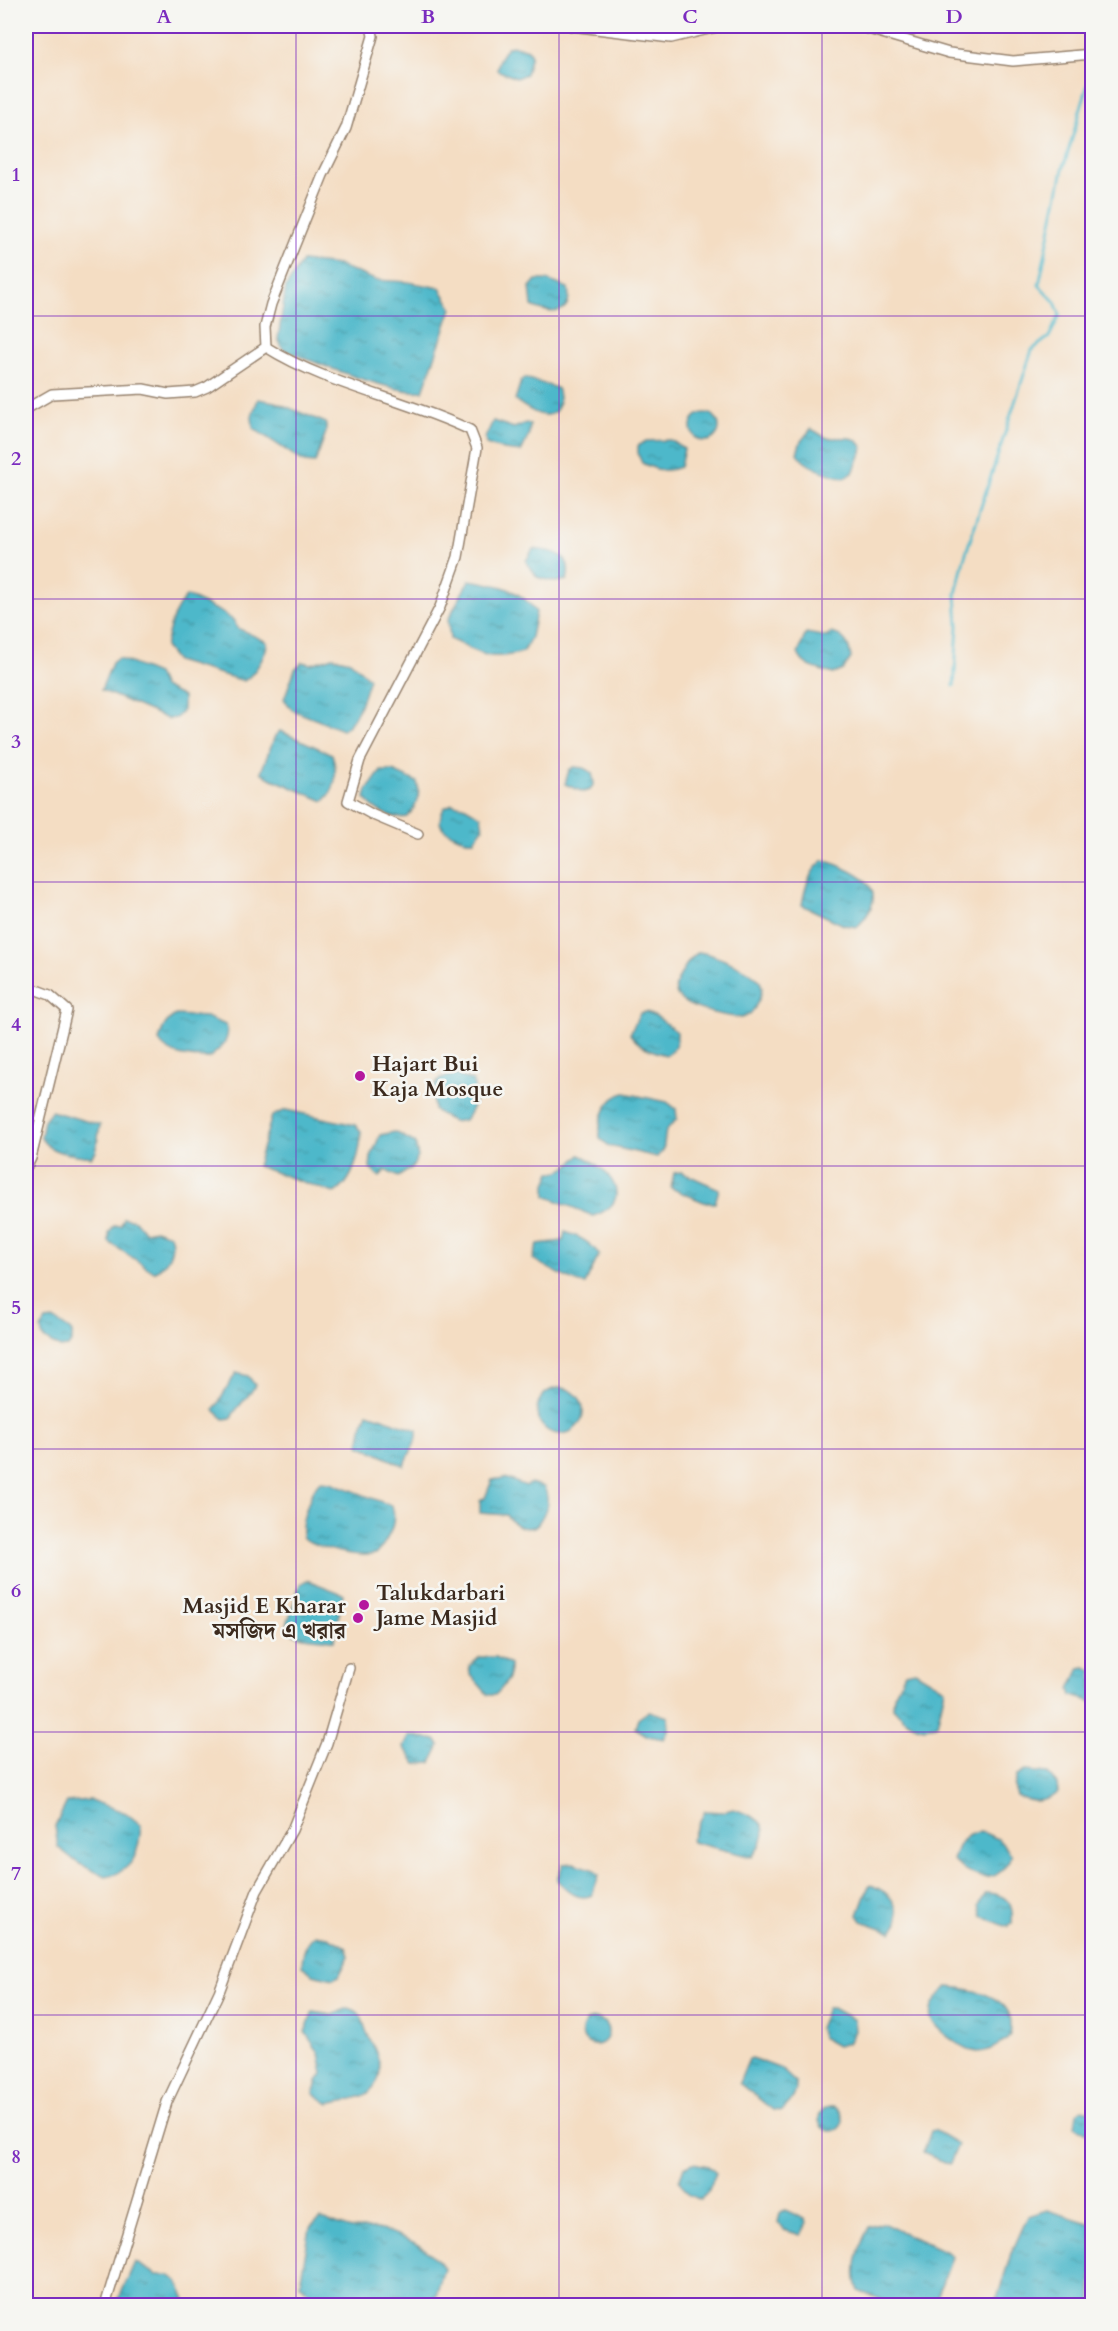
<svg xmlns="http://www.w3.org/2000/svg" width="1118" height="2331" viewBox="0 0 1118 2331" font-family="Cardo,'Noto Serif Bengali',serif">
  <defs>
    <pattern id="water-ripples" width="26" height="14" patternUnits="userSpaceOnUse" patternTransform="scale(1.5)"><rect width="26" height="14" fill="#4db8ca"/><path d="M2 4q2-2 4 0t4 0M15 11q2-2 4 0t4 0" fill="none" stroke="#4196a3"/></pattern>
  </defs>
  <rect width="100%" height="100%" fill="#f6f6f2"/>
  <filter id="ink" filterUnits="userSpaceOnUse"><feTurbulence type="fractalNoise" baseFrequency=".0167" numOctaves="2"/><feDisplacementMap in="SourceGraphic" scale="12" xChannelSelector="R" yChannelSelector="G"/><feConvolveMatrix kernelMatrix="1 2 1 2 8 2 1 2 1" color-interpolation-filters="sRGB"/></filter>
  <filter id="wash" filterUnits="userSpaceOnUse"><feTurbulence type="fractalNoise" baseFrequency=".008" numOctaves="4" result="noise"/><feDisplacementMap in="SourceGraphic" scale="24" xChannelSelector="R" yChannelSelector="G"/><feGaussianBlur stdDeviation="1.35" result="paint"/><feColorMatrix in="noise" values="0 0 0 0 0 0 0 0 0 0 0 0 0 0 0 0 0 1.4 0 .05"/><feComposite in="paint" operator="in"/></filter>
  <g filter="url(#wash)">
    <rect width="100%" height="100%" fill="#f4ddc3"/>
    <g fill="url(#water-ripples)" stroke="#447174" stroke-width="1.5">
      <polygon points="515,46 528,50 531,55 526,74 516,78 497,70 499,59 507,47"/>
      <path d="M302 261 338 265 375 280 408 282 440 288 452 308 423 391C396 395 310 361 283 349L278 339 286 287Z"/>
      <path d="M536 280H547L568 288C573 316 552 315 532 306L530 287Z"/>
      <path d="M525 378 557 388C559 393 560 402 558 407 549 426 525 407 515 400L521 381Z"/>
      <polygon points="258,399 275,402 326,423 326,432 315,463 304,462 253,428 252,416"/>
      <circle cx="705" cy="427" r="14"/>
      <polygon points="493,421 514,428 526,423 530,424 529,435 521,452 504,450 486,444 485,438"/>
      <path d="M811 429C816 431 823 437 828 438 841 439 855 433 863 448L853 473 844 478C830 474 804 467 797 453L801 441Z"/>
      <path d="M671 440 684 449 680 467C665 473 656 470 642 463L638 454V446L646 441Z"/>
      <path d="M533 549C554 551 574 554 567 580L555 582 537 577 526 561Z"/>
      <path d="M469 580C495 584 521 588 536 612L531 637 523 652C488 662 481 654 450 639L448 620Z"/>
      <path d="M187 596 221 612 234 621 237 628 267 642C267 654 255 674 244 681L176 661 165 647C169 629 173 609 187 596Z"/>
      <path d="M806 633 827 637 830 633C845 635 849 644 851 658L843 670 833 674C819 669 803 668 798 653Z"/>
      <path d="M333 657 350 661 369 678C364 694 357 722 342 730L292 710 284 699 295 669 302 662 311 664Z"/>
      <polygon points="118,658 157,674 163,687 183,697 183,710 176,718 168,719 101,690 112,663"/>
      <path d="M280 731 332 754C337 770 338 788 324 801L268 777 261 772 275 736Z"/>
      <polygon points="574,767 584,768 592,773 594,783 590,790 583,792 565,784 569,770"/>
      <path d="M381 771H393L417 782C421 797 417 806 407 817 391 820 374 810 365 798L367 790Z"/>
      <path d="M452 804 464 806 481 816 483 828 474 840C468 841 465 840 459 837 442 830 435 826 444 808Z"/>
      <path d="M824 860C859 872 895 888 857 927L844 925 802 905C805 888 809 870 824 860Z"/>
      <path d="M699 952C712 954 757 971 761 984 763 990 760 998 757 1003 754 1011 750 1016 741 1018 727 1016 681 1009 676 993 674 987 678 979 681 974 685 966 691 957 699 952Z"/>
      <path d="M646 1012 656 1016 677 1032C677 1043 676 1050 666 1055 652 1051 638 1046 630 1034L640 1013Z"/>
      <path d="M176 1015 206 1017 226 1025C232 1039 220 1049 209 1058 193 1058 168 1057 159 1041 162 1029 165 1021 176 1015Z"/>
      <path d="M456 1075 473 1081C477 1098 475 1106 465 1120L453 1122 434 1110 432 1092 440 1078Z"/>
      <path d="M625 1093 667 1102 676 1109 677 1119 666 1130 663 1151 657 1157 609 1146 600 1138C598 1121 606 1097 625 1093Z"/>
      <path d="M286 1110 355 1125 361 1131C361 1151 353 1184 334 1193L257 1166 272 1116Z"/>
      <path d="M51 1111 100 1125 96 1152 91 1157C73 1154 51 1155 41 1138L44 1120Z"/>
      <polygon points="395,1132 415,1143 418,1157 412,1168 398,1177 385,1170 380,1177 370,1169 371,1157 380,1135"/>
      <path d="M580 1155C608 1167 638 1201 593 1216L546 1196V1184L551 1172C564 1172 571 1163 580 1155Z"/>
      <polygon points="681,1172 719,1189 715,1203 706,1203 671,1188 674,1173"/>
      <path d="M124 1218 135 1220 145 1232 155 1230 170 1235C176 1249 167 1265 154 1272L109 1242V1234L114 1226 121 1225Z"/>
      <path d="M565 1232C578 1236 592 1243 599 1255L585 1284C578 1285 542 1265 533 1259L538 1244 563 1241Z"/>
      <polygon points="55,1320 72,1332 72,1341 68,1347 60,1348 43,1338 41,1329 46,1321"/>
      <path d="M236 1373 248 1376 255 1385C251 1396 238 1404 231 1418L224 1419 214 1410Z"/>
      <circle cx="560" cy="1411" r="23"/>
      <polygon points="368,1413 417,1430 417,1438 404,1466 359,1445 363,1424"/>
      <path d="M505 1478 526 1486 531 1483 544 1487C551 1501 546 1513 536 1526 524 1531 513 1525 506 1515L480 1513V1501L485 1498 492 1480Z"/>
      <path d="M320 1481 331 1482 392 1506C398 1523 387 1541 376 1554 356 1558 319 1549 303 1538 298 1526 311 1490 320 1481Z"/>
      <path d="M307 1580 343 1594 334 1641C319 1636 300 1642 286 1628L300 1584Z"/>
      <path d="M480 1657H496L510 1665C511 1677 504 1687 495 1695H488L470 1674 469 1666Z"/>
      <polygon points="1085,1667 1092,1670 1092,1702 1072,1696 1070,1689 1080,1668"/>
      <path d="M915 1671 945 1689 937 1724C921 1735 903 1719 893 1707L894 1696 905 1673Z"/>
      <polygon points="649,1711 668,1717 669,1728 664,1739 648,1736 635,1728 638,1719"/>
      <polygon points="410,1735 435,1740 440,1745 431,1763 416,1764 404,1747"/>
      <path d="M1025 1771 1047 1773 1057 1784 1058 1793C1045 1803 1031 1803 1017 1796L1014 1787 1017 1776Z"/>
      <path d="M90 1800 126 1813 141 1825C139 1852 135 1870 106 1877L78 1863 58 1847 55 1826 67 1802Z"/>
      <path d="M733 1809C763 1819 775 1827 752 1857L692 1842 691 1839 705 1811 723 1812Z"/>
      <path d="M980 1831 998 1839 1012 1855C997 1887 977 1881 953 1861 958 1842 962 1836 980 1831Z"/>
      <path d="M574 1863 594 1870 599 1875 592 1895C578 1902 567 1890 557 1880L563 1864Z"/>
      <path d="M871 1885C890 1893 897 1901 898 1922L892 1932 862 1921 858 1915 868 1888Z"/>
      <path d="M986 1893C1007 1894 1014 1903 1012 1923L1007 1927 982 1916 979 1905Z"/>
      <path d="M315 1935 328 1937 346 1947 349 1956 339 1976 333 1979 313 1974 302 1966C302 1954 305 1943 315 1935Z"/>
      <path d="M948 1987C970 1988 1013 1996 1011 2026 1011 2036 1008 2040 1000 2044 994 2048 986 2052 978 2052 965 2051 935 2030 931 2018 928 2007 940 1993 948 1987Z"/>
      <path d="M348 2008C365 2012 361 2021 368 2035 378 2055 389 2075 368 2093 362 2099 339 2101 329 2104L314 2094 317 2081 323 2073 319 2053 305 2032 313 2012 332 2015Z"/>
      <polygon points="827,2008 833,2008 854,2020 855,2031 848,2043 837,2046 821,2037 819,2028"/>
      <circle cx="595" cy="2032" r="13"/>
      <path d="M752 2058 781 2069 796 2083C797 2095 790 2104 781 2111L773 2110 739 2083 749 2059Z"/>
      <circle cx="831" cy="2119" r="12"/>
      <polygon points="1082,2109 1092,2111 1092,2136 1075,2126 1077,2113"/>
      <polygon points="934,2130 958,2144 950,2164 923,2153 931,2131"/>
      <polygon points="693,2163 708,2166 716,2173 708,2192 700,2200 689,2195 679,2181 684,2167"/>
      <polygon points="785,2210 805,2219 807,2223 801,2235 784,2230 778,2222 780,2214"/>
      <polygon points="1047,2210 1092,2224 1092,2305 995,2305 1011,2254 1028,2216"/>
      <path d="M321 2219C331 2222 342 2227 353 2229 360 2230 368 2228 376 2229 399 2233 431 2248 444 2268L433 2305H329L316 2299 300 2284 310 2228Z"/>
      <path d="M882 2223 947 2252 952 2257 934 2305H896L859 2291C851 2271 859 2246 869 2227Z"/>
      <polygon points="135,2262 157,2275 169,2275 178,2281 188,2305 116,2305"/>
    </g>
    <g fill="none" stroke-linecap="round" stroke-linejoin="round">
      <polyline stroke="#4db8ca" stroke-width="3" points="954,686 958,626 956,594 964,559 1032,350 1049,337 1060,315 1055,302 1039,285 1063,169 1092,71"/>
    </g>
  </g>
  <g filter="url(#ink)">
    <g fill="none" stroke-linecap="round" stroke-linejoin="round">
      <defs>
        <g id="minor">
          <polyline points="571,26 671,38 721,26"/>
          <polyline points="858,26 949,53 1013,61 1092,54"/>
          <path d="M266 347C328 386 403 398 470 430L477 448 458 557 440 607 360 760 348 801 373 815 418 834"/>
          <polyline points="26,409 52,394 143,389 168,394 195,392 207,387 266,347 265,327 271,304 323,175 346,128 373,36 371,26"/>
          <polyline points="26,986 50,995 67,1010 31,1158 26,1168"/>
          <polyline points="105,2306 167,2102 219,1992 257,1891 292,1830 327,1743 349,1668"/>
        </g>
      </defs>
      <use href="#minor" stroke="#988470" stroke-width="12"/>
      <use href="#minor" stroke="#fff" stroke-width="9"/>
    </g>
  </g>
  <path fill="none" stroke="#7b2cbf" stroke-width="1.5" stroke-opacity="0.55" d="M296 26V2306M559 26V2306M822 26V2306M26 316H1092M26 599H1092M26 882H1092M26 1166H1092M26 1449H1092M26 1732H1092M26 2015H1092"/>
  <g fill="#b5179e" stroke="#f6f6f2" stroke-width="2">
    <circle cx="360" cy="1076" r="6"/>
    <circle cx="364" cy="1605" r="6"/>
    <circle cx="358" cy="1618" r="6"/>
  </g>
  <g text-anchor="middle" stroke-width="5" stroke-linejoin="round" paint-order="stroke">
    <g font-size="22" font-weight="bold" fill="#3b2a1e" stroke="#f6f6f2" text-anchor="start">
      <text x="372" y="1071">Hajart Bui<tspan x="372" dy="25">Kaja Mosque</tspan></text>
      <text x="376" y="1600">Talukdarbari<tspan x="376" dy="25">Jame Masjid</tspan></text>
      <text x="346" y="1613" text-anchor="end">Masjid E Kharar<tspan x="346" dy="25">মসজিদ এ খরার</tspan></text>
    </g>
  </g>
  <rect width="1118" height="2331" fill="none" stroke="#f6f6f2" stroke-width="66"/>
  <rect x="33" y="33" width="1052" height="2265" fill="none" stroke="#7b2cbf" stroke-width="2"/>
  <g font-size="20" text-anchor="middle" font-weight="bold" fill="#7b2cbf">
    <text x="164" y="23">A</text>
    <text x="428" y="23">B</text>
    <text x="690" y="23">C</text>
    <text x="954" y="23">D</text>
    <text x="16" y="181">1</text>
    <text x="16" y="465">2</text>
    <text x="16" y="748">3</text>
    <text x="16" y="1031">4</text>
    <text x="16" y="1314">5</text>
    <text x="16" y="1597">6</text>
    <text x="16" y="1880">7</text>
    <text x="16" y="2163">8</text>
  </g>
</svg>
